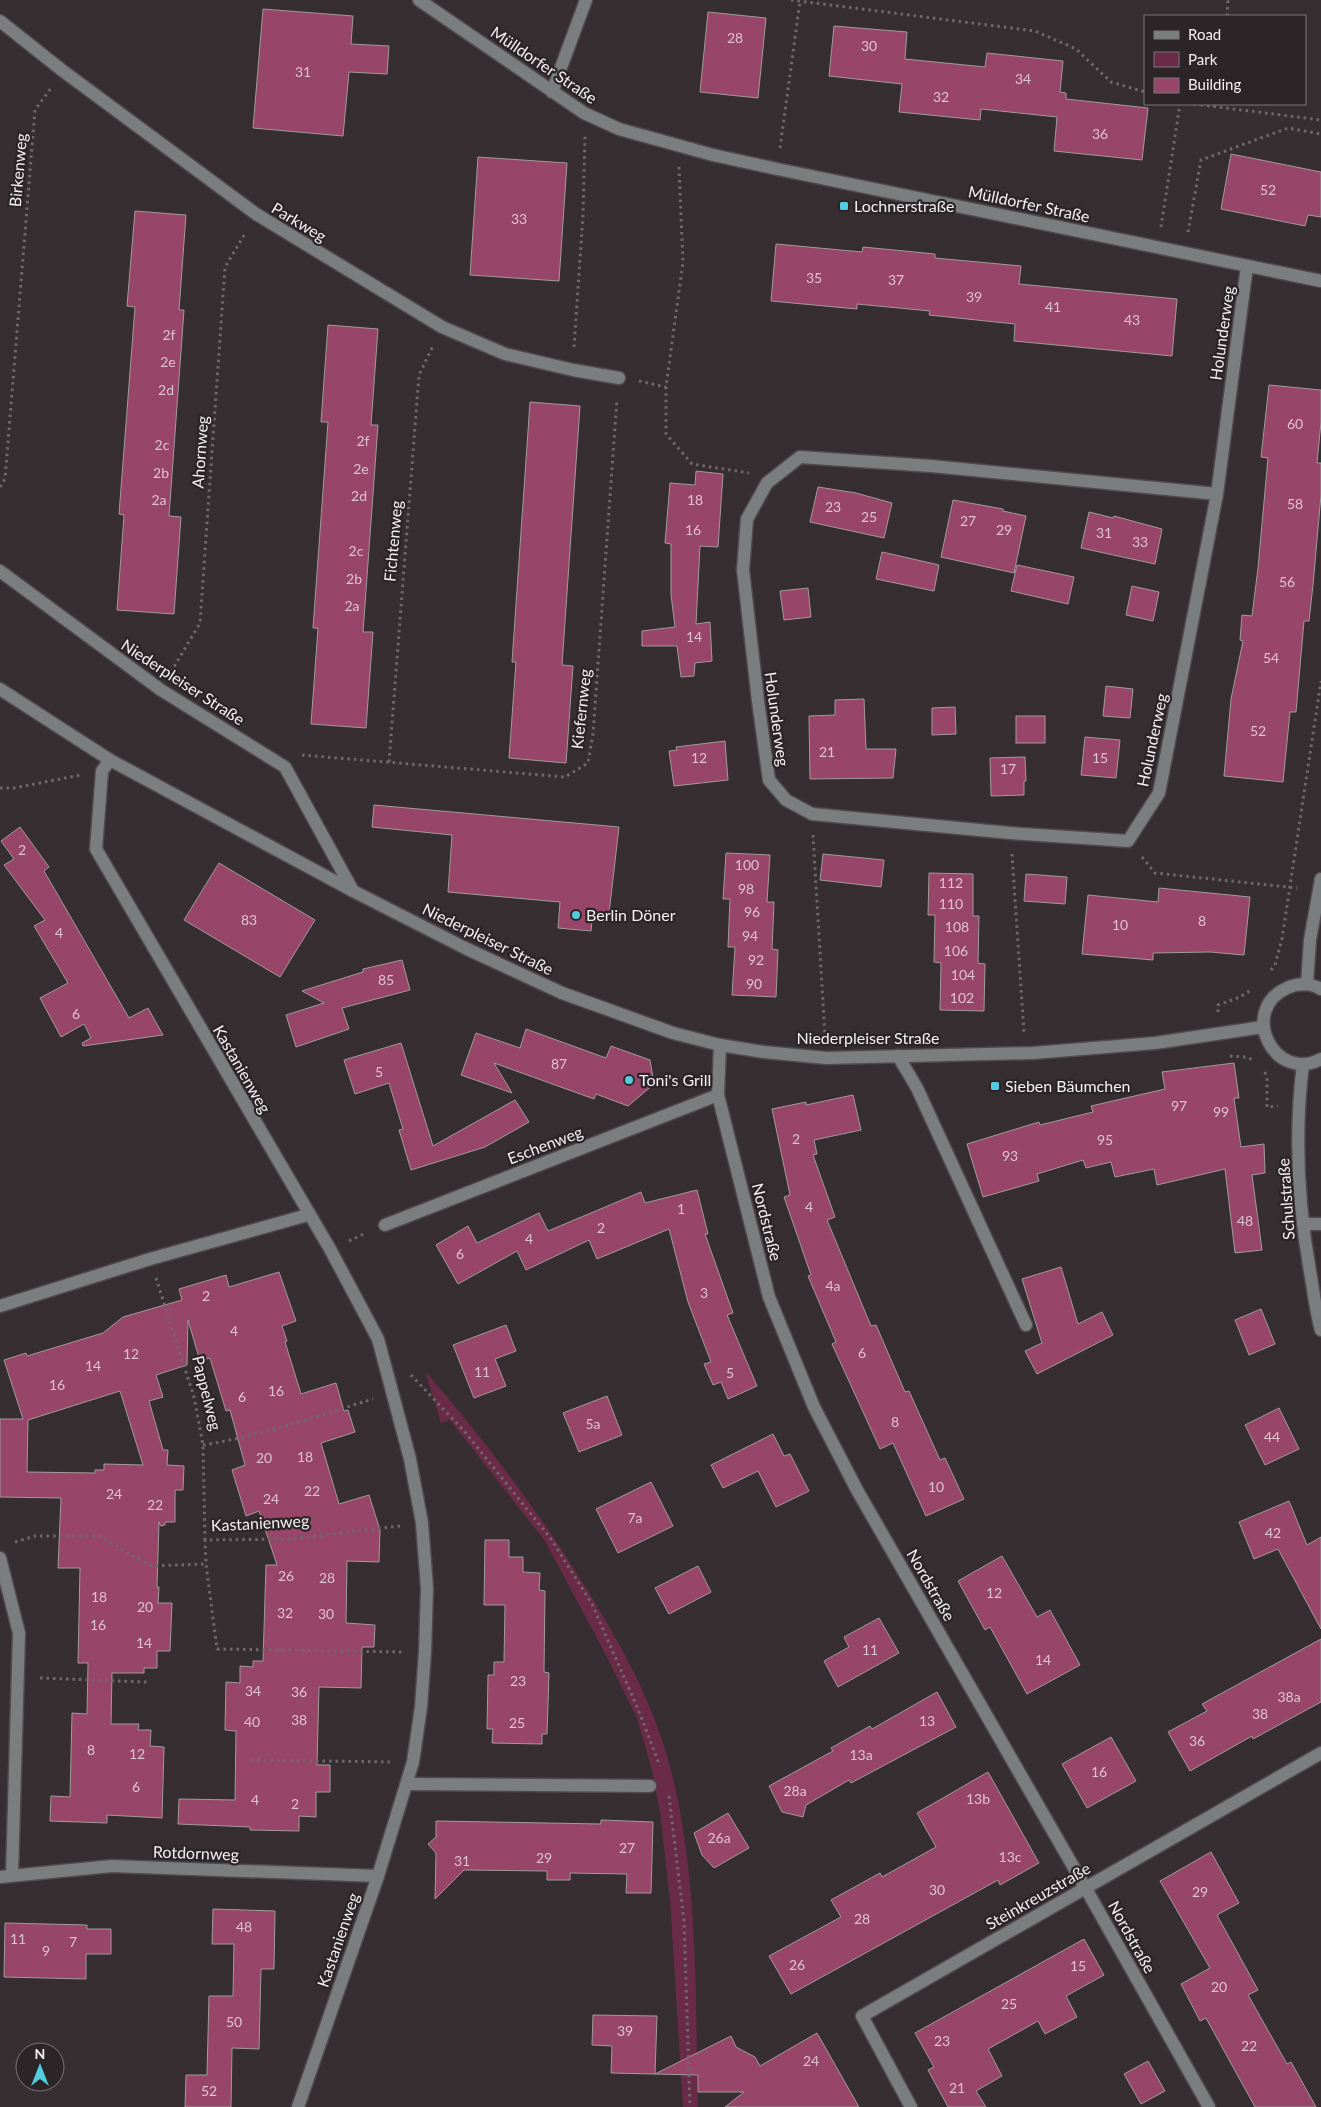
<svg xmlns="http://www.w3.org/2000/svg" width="1321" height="2107" viewBox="0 0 1321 2107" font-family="Lato,sans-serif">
  <rect width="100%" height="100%" fill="#362e31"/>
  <path fill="#6a2b48" d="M425 1371C490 1446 549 1525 600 1611 628 1658 653 1706 668 1759 699 1871 695 1991 698 2107H683L670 1900 660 1812 652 1770 637 1718 607 1657 545 1541 450 1420 441 1423Z"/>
  <g fill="#98456a" stroke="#a39a9d" fill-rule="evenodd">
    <polygon points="263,9 353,16 351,44 389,46 387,74 349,72 343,136 253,128"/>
    <polygon points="708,12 766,18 758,98 700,92"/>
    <polygon points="834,26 907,32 905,59 985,67 987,53 1063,61 1060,92 1066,93 1066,99 1148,108 1142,160 1054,151 1057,117 981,109 980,120 899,112 902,84 829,76"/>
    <polygon points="1231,154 1321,172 1321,217 1308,215 1305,226 1221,209"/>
    <polygon points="478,157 567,163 559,281 470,275"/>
    <polygon points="135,211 186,215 179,310 184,310 169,516 181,517 174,614 117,610 124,515 119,514 135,307 127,306"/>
    <polygon points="776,244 862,252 863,247 935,254 935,258 1021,266 1019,284 1177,299 1172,356 1014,341 1015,324 929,315 930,311 857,304 857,309 771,301"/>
    <polygon points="328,325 378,329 371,425 378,425 363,632 373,632 366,728 311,724 318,628 313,628 328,422 321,422"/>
    <polygon points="1269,385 1321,390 1321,422 1317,463 1321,463 1321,495 1313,585 1309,621 1304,621 1296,712 1290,712 1283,782 1224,776 1231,699 1243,641 1240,640 1242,615 1252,616 1258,568 1268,458 1261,457"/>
    <polygon points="530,402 580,406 562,665 573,666 566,763 509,758 516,662 512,662"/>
    <polygon points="696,471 723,474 718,547 700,546 696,624 710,622 712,661 695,663 694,676 681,677 677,646 642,646 642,631 675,627 671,595 671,544 665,543 670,483 695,485"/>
    <polygon points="818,487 856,493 892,503 884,538 810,522"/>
    <polygon points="953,500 1003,509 1003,511 1026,516 1014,573 941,557"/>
    <polygon points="1089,512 1113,518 1114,516 1162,529 1155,564 1081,548"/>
    <polygon points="882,552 939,565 934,591 876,579"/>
    <polygon points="1017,565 1074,577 1068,604 1011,591"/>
    <polygon points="1132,586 1159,592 1153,621 1126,615"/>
    <polygon points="808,588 811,617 784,620 780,591"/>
    <polygon points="1106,686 1133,689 1130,718 1103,716"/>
    <polygon points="864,699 866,749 896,749 893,778 810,779 809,716 835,715 835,700"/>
    <polygon points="955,707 956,734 932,735 932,708"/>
    <rect x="1016" y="716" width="29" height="27"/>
    <polygon points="1085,737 1120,740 1116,778 1081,775"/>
    <polygon points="725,741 728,780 674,786 669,751 677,750 676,747"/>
    <polygon points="1025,757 1026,781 1024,781 1024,795 991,796 990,758"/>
    <polygon points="374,805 619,827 608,922 592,921 591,931 558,928 560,902 448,892 452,835 372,827"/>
    <polygon points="20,827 49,867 44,871 129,1018 148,1008 163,1035 83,1046 82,1043 91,1038 84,1024 61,1037 40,998 68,983 34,926 45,920 4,865 14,859 1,841"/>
    <polygon points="726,853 770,855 767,902 774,902 772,949 778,950 776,997 732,995 735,947 728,947 730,899 723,899"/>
    <polygon points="823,854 884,860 881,887 820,880"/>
    <polygon points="219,863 315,920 280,977 184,920"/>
    <polygon points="929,873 973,874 973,916 979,916 978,963 985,964 984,1011 940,1010 941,963 934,962 935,915 928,915"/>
    <polygon points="1026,874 1067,877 1065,904 1024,901"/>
    <polygon points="1159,888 1250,897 1244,955 1210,952 1153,953 1153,960 1082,954 1088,895 1158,902"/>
    <polygon points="402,960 410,990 342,1008 349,1029 296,1047 286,1015 324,1003 302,991 363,972 363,969"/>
    <polygon points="526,1029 606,1058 611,1046 650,1060 654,1084 628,1106 596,1094 594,1099 494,1063 512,1093 461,1075 476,1033 520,1048"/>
    <polygon points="401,1043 433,1146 515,1100 529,1122 485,1147 411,1170 399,1130 403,1129 389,1083 355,1094 344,1060"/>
    <polygon points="1234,1063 1239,1098 1234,1098 1241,1147 1264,1144 1265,1173 1252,1175 1262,1250 1235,1253 1225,1169 1157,1185 1154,1169 1115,1177 1111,1162 1086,1168 1083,1160 1037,1174 1039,1181 983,1197 967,1144 1039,1122 1040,1125 1093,1112 1091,1106 1165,1089 1162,1072"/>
    <polygon points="853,1095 861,1130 814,1140 817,1154 813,1155 835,1217 827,1220 871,1326 876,1325 905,1392 909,1391 940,1460 945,1458 964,1499 926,1516 893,1443 880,1449 832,1344 836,1342 808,1276 811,1275 784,1197 790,1195 772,1109 806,1102 806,1105"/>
    <polygon points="697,1190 708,1234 705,1234 733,1313 727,1315 757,1386 728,1399 721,1382 713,1385 704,1364 711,1362 688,1302 669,1229 597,1259 589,1240 526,1270 517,1251 458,1284 436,1245 468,1226 477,1243 539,1213 548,1231 641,1192 645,1203"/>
    <polygon points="1061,1267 1078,1324 1102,1312 1113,1335 1037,1374 1025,1351 1042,1343 1022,1279"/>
    <path d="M279 1272 296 1321 282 1326 287 1341 285 1342 301 1394 336 1383 344 1411 348 1410 355 1432 321 1443 339 1504 369 1495 380 1530 379 1562 347 1561 346 1623 375 1625 374 1647H362L361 1688 319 1687 317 1765H330V1792H316V1817L299 1816V1831L250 1830V1827L178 1824 179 1799 235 1800 236 1731 225 1730 226 1682 240 1683V1666L253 1667V1661H263L266 1565H277L259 1511 246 1516 232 1470 245 1465 230 1410 226 1411 210 1358 200 1361 188 1320 187 1365 156 1375 163 1397 149 1401 163 1450H168L167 1465 184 1466 183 1490H175V1522H165V1525L161 1526 159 1522 157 1587H159L158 1603H172L170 1651H157V1668H144V1673H112L111 1724H139L138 1730H151L150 1746 164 1747 162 1818 107 1815V1823L50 1821 51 1796 70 1797 72 1713 87 1714 88 1663H78L80 1568H58L61 1498 0 1497V1419H23L4 1360 26 1353 27 1356 103 1333 123 1317 182 1300 179 1289 226 1275 229 1287ZM120 1391 143 1465 104 1464V1470H95V1473L27 1472 28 1420Z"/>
    <polygon points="1261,1309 1275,1344 1249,1355 1235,1320"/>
    <polygon points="506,1325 516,1351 495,1359 506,1386 474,1398 453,1345"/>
    <polygon points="607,1396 622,1435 579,1452 563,1413"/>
    <polygon points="1279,1408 1299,1449 1265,1465 1245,1425"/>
    <polygon points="773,1434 784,1456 790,1454 809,1491 776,1507 758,1471 723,1488 711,1465"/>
    <polygon points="651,1482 673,1526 618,1553 596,1509"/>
    <polygon points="1289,1501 1307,1545 1321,1537 1321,1629 1278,1549 1254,1559 1239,1522"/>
    <polygon points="485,1540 509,1540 509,1557 523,1557 523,1572 540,1573 539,1590 545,1591 544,1672 549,1673 547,1734 542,1734 542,1744 492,1743 493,1729 487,1729 488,1675 494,1675 494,1662 504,1662 505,1605 484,1605"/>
    <polygon points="1002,1556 1037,1617 1050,1610 1080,1665 1027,1694 990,1627 985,1630 958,1581"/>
    <polygon points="698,1566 711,1592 669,1614 655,1588"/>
    <polygon points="879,1618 899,1653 838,1687 824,1661 849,1647 844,1637"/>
    <polygon points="1321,1639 1321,1702 1253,1739 1252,1736 1190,1771 1168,1732 1207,1711 1202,1704"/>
    <polygon points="937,1692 956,1727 851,1783 849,1780 806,1805 803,1817 782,1812 769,1786 833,1751 831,1748 870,1726 872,1729"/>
    <polygon points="1111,1737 1136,1781 1087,1808 1062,1764"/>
    <polygon points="988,1772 1039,1863 1000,1885 998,1880 791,1994 769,1956 841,1917 831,1900 880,1873 882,1877 936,1847 917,1813"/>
    <polygon points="728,1813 749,1848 714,1868 702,1855 694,1833"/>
    <polygon points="601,1820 653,1822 651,1893 626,1893 627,1874 570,1873 570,1880 547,1880 547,1871 464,1870 435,1899 436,1853 428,1844 436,1837 436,1821 601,1824"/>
    <polygon points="1211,1852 1239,1903 1217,1915 1258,1990 1248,1995 1287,2064 1291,2062 1316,2107 1255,2107 1206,2018 1200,2021 1181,1984 1210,1968 1160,1881"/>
    <polygon points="213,1909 275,1911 274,1969 261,1969 259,2049 232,2048 231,2107 185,2107 186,2075 207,2075 209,1996 233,1996 234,1944 212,1944"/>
    <polygon points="5,1923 87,1925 87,1929 111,1929 111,1954 86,1954 86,1979 4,1977"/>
    <polygon points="1084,1939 1104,1975 1066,1996 1077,2017 1045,2034 1038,2021 988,2049 1002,2076 976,2091 986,2107 948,2107 928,2070 934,2067 915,2033"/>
    <polygon points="593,2015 657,2016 655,2074 731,2036 736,2047 755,2057 760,2066 817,2033 859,2107 725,2107 744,2092 698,2092 698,2075 611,2073 612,2046 592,2045"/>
    <polygon points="1148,2061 1165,2091 1141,2104 1124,2074"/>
  </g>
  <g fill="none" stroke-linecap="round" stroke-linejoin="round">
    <defs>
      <g id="minor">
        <polyline points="419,0 584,113 619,129 713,155 777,169 1321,281"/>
        <polyline points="0,21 63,71 256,214 442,327 505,354 573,370 619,378"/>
        <polyline points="552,92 586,0"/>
        <polyline points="1217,494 931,466 800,457 767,483 747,519 743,570 758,701 769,780 786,800 812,814 1010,833 1128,841 1159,793 1217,494 1247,266"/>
        <polyline points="0,571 161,690 285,767 353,891"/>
        <polyline points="0,689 110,760 353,891 467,949 562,993 673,1033 720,1045 764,1052 826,1058 1033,1053 1155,1043 1263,1027"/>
        <polyline points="110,760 102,771 96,849 330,1249 378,1339 410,1459 422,1523 427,1588 425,1652 421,1707 413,1762 378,1876 298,2107"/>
        <polyline points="1307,984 1310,940 1321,879"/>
        <path d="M1321 989C1311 983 1298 983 1287 988 1238 1010 1274 1084 1321 1059"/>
        <polyline points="720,1045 718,1095 769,1297 814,1407 857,1490 1085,1887 1209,2107"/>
        <polyline points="898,1056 917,1088 1026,1325"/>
        <path d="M1303 1064C1294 1135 1298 1206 1311 1277 1314 1295 1316 1313 1321 1330"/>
        <polyline points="1303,1224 1321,1224"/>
        <polyline points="385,1225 718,1095"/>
        <polyline points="0,1306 150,1259 308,1215"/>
        <polyline points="0,1558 19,1633 12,1875"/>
        <polyline points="407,1784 650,1786"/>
        <polyline points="0,1877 112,1866 378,1876"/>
        <polyline points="911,2107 862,2016 1321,1753"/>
      </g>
    </defs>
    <use href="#minor" stroke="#51494c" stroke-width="15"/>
    <g stroke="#70696c" stroke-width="3" stroke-dasharray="2.5 4" stroke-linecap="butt">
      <polyline points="791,0 1035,31 1076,49 1111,82 1145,92"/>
      <polyline points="1227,16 1228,0"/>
      <polyline points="1194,104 1321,120"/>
      <polyline points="780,148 800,1"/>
      <polyline points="679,167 683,262 666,387 666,434 692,464 749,473"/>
      <polyline points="1161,227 1180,104"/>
      <polyline points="1188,232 1201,160 1288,128 1321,134"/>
      <polyline points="574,347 583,216 585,136"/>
      <polyline points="639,381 666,387"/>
      <polyline points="0,487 5,479 35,110 51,88"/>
      <polyline points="171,672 200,623 225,267 246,232"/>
      <polyline points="302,755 565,777 588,763 593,734 617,399"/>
      <polyline points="389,762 419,375 433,346"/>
      <polyline points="0,788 14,788 81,775"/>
      <polyline points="813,835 825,1036"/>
      <polyline points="1012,854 1024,1033"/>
      <polyline points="1142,857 1155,873 1297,888"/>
      <polyline points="1271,970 1275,965 1282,939 1321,681"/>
      <polyline points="1218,1012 1218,1005 1240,997 1251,990"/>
      <polyline points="1230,1056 1246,1057 1253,1060"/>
      <polyline points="1265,1072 1267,1078 1267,1107 1278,1106"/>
      <polyline points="349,1241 366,1233"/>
      <polyline points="156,1278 194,1397 203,1445 205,1540"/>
      <polyline points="411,1375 465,1432 551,1539 592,1604 638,1709 660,1766"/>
      <path d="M203 1445C261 1436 317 1416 373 1399"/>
      <polyline points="400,1526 290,1539 205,1540 206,1564 217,1649 404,1652"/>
      <polyline points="15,1542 35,1536 99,1536 151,1566 206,1564"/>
      <polyline points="40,1678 147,1682"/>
      <polyline points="251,1760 390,1762"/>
      <polyline points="669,1796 684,1921 690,2107"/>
    </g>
    <use href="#minor" stroke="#7a7e7f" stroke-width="12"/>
  </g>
  <g fill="#54cadd" stroke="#2c2527" stroke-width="2">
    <rect x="839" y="201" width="10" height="10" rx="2.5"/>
    <circle cx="576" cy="915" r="5"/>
    <circle cx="629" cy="1080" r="5"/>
    <rect x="990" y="1081" width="10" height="10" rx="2.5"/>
  </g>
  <g text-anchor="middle" stroke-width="4.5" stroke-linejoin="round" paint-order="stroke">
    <g font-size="14" fill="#ddc4cf">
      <text x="735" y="43">28</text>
      <text x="869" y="51">30</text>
      <text x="303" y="77">31</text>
      <text x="1023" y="84">34</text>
      <text x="941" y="102">32</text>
      <text x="1100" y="139">36</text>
      <text x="1268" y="195">52</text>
      <text x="519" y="224">33</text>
      <text x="814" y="283">35</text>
      <text x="896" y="285">37</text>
      <text x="974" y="302">39</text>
      <text x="1053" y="312">41</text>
      <text x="1132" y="325">43</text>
      <text x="169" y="340">2f</text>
      <text x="168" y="367">2e</text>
      <text x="166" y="395">2d</text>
      <text x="1295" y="429">60</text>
      <text x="363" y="446">2f</text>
      <text x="162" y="450">2c</text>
      <text x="361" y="474">2e</text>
      <text x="161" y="478">2b</text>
      <text x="359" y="501">2d</text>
      <text x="159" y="505">2a</text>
      <text x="695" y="505">18</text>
      <text x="1295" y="509">58</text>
      <text x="833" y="512">23</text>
      <text x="869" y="522">25</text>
      <text x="968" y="526">27</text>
      <text x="693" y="535">16</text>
      <text x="1004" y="535">29</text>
      <text x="1104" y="538">31</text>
      <text x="1140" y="547">33</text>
      <text x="356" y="556">2c</text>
      <text x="354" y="584">2b</text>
      <text x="1287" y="587">56</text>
      <text x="352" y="611">2a</text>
      <text x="694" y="642">14</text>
      <text x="1271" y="663">54</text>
      <text x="1258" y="736">52</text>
      <text x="827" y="757">21</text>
      <text x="699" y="763">12</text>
      <text x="1100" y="763">15</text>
      <text x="1008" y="774">17</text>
      <text x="22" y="855">2</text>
      <text x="747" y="870">100</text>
      <text x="951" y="888">112</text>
      <text x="746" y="894">98</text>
      <text x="951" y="909">110</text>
      <text x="752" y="917">96</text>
      <text x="249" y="925">83</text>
      <text x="1202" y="926">8</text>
      <text x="1120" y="930">10</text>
      <text x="957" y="932">108</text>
      <text x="59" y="938">4</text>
      <text x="750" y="941">94</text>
      <text x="956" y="956">106</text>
      <text x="756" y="965">92</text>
      <text x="963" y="980">104</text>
      <text x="386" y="985">85</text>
      <text x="754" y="989">90</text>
      <text x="962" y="1003">102</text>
      <text x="76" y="1019">6</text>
      <text x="559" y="1069">87</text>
      <text x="379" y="1077">5</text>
      <text x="1179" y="1111">97</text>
      <text x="1221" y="1117">99</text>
      <text x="796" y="1144">2</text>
      <text x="1105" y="1145">95</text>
      <text x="1010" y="1161">93</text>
      <text x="809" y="1212">4</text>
      <text x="681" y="1214">1</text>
      <text x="1245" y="1226">48</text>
      <text x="601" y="1233">2</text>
      <text x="529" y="1244">4</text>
      <text x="460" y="1259">6</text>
      <text x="833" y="1291">4a</text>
      <text x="704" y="1298">3</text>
      <text x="206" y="1301">2</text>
      <text x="234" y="1336">4</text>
      <text x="862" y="1358">6</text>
      <text x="131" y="1359">12</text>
      <text x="93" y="1371">14</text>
      <text x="482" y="1377">11</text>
      <text x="730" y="1378">5</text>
      <text x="57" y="1390">16</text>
      <text x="276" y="1396">16</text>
      <text x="242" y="1402">6</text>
      <text x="895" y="1427">8</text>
      <text x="593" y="1429">5a</text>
      <text x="1272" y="1442">44</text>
      <text x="305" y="1462">18</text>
      <text x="264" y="1463">20</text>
      <text x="936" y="1492">10</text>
      <text x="312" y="1496">22</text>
      <text x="114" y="1499">24</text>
      <text x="271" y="1504">24</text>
      <text x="155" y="1510">22</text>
      <text x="635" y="1523">7a</text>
      <text x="1273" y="1538">42</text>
      <text x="286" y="1581">26</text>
      <text x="327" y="1583">28</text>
      <text x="994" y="1598">12</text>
      <text x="99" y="1602">18</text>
      <text x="145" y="1612">20</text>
      <text x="285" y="1618">32</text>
      <text x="326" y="1619">30</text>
      <text x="98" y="1630">16</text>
      <text x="144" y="1648">14</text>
      <text x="870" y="1655">11</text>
      <text x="1043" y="1665">14</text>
      <text x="518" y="1686">23</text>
      <text x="253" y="1696">34</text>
      <text x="299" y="1697">36</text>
      <text x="1289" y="1702">38a</text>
      <text x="1260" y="1719">38</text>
      <text x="299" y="1725">38</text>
      <text x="927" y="1726">13</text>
      <text x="252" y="1727">40</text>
      <text x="517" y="1728">25</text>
      <text x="1197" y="1746">36</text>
      <text x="91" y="1755">8</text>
      <text x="137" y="1759">12</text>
      <text x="861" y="1760">13a</text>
      <text x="1099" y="1777">16</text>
      <text x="136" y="1792">6</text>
      <text x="795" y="1796">28a</text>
      <text x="978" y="1804">13b</text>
      <text x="255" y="1805">4</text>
      <text x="295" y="1809">2</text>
      <text x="719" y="1843">26a</text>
      <text x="627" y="1853">27</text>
      <text x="1010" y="1862">13c</text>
      <text x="544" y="1863">29</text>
      <text x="462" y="1866">31</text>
      <text x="937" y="1895">30</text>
      <text x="1200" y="1897">29</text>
      <text x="862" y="1924">28</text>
      <text x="244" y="1932">48</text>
      <text x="18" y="1944">11</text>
      <text x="73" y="1947">7</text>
      <text x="46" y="1956">9</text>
      <text x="797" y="1970">26</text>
      <text x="1078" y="1971">15</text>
      <text x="1219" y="1992">20</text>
      <text x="1009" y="2009">25</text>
      <text x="234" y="2027">50</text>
      <text x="625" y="2036">39</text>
      <text x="942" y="2046">23</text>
      <text x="1249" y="2051">22</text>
      <text x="811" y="2066">24</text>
      <text x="957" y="2093">21</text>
      <text x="209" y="2096">52</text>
    </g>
    <g font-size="16" fill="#f4eff1" stroke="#2c2527">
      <text transform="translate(544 65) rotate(34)" y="6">Mülldorfer Straße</text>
      <text transform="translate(18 170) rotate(-85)" y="6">Birkenweg</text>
      <text transform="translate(1029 204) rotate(12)" y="6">Mülldorfer Straße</text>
      <text transform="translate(299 222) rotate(31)" y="6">Parkweg</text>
      <text transform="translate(1222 333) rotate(-82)" y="6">Holunderweg</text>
      <text transform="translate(200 452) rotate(-86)" y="6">Ahornweg</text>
      <text transform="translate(393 541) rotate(-85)" y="6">Fichtenweg</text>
      <text transform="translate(183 682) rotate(33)" y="6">Niederpleiser Straße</text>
      <text transform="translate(581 709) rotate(-84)" y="6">Kiefernweg</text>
      <text transform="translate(777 719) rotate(82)" y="6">Holunderweg</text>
      <text transform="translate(1152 740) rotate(-78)" y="6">Holunderweg</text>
      <text transform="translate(488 939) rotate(26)" y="6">Niederpleiser Straße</text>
      <text x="868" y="1044">Niederpleiser Straße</text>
      <text transform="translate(242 1069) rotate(60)" y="6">Kastanienweg</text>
      <text transform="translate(545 1145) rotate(-21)" y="6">Eschenweg</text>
      <text transform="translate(1286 1199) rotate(-94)" y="6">Schulstraße</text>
      <text transform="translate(767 1222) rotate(76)" y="6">Nordstraße</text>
      <text transform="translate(207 1393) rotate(76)" y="6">Pappelweg</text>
      <text transform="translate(260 1523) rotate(-3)" y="6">Kastanienweg</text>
      <text transform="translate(931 1585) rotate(60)" y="6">Nordstraße</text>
      <text transform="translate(196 1853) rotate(2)" y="6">Rotdornweg</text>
      <text transform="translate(1038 1896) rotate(-30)" y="6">Steinkreuzstraße</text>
      <text transform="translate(1132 1937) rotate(61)" y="6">Nordstraße</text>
      <text transform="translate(338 1940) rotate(-71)" y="6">Kastanienweg</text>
    </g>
    <g font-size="16" fill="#f4eff1" stroke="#2c2527" text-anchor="start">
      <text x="854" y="212">Lochnerstraße</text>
      <text x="586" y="921">Berlin Döner</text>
      <text x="639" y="1086">Toni's Grill</text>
      <text x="1005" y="1092">Sieben Bäumchen</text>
    </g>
  </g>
  <rect x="1144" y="15" width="162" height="90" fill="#2c2527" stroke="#7c7678"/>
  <rect x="1154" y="31" width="25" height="8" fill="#7a7e7f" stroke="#7c7678"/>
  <text x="1188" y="40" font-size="15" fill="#f4eff1">Road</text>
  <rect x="1154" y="52" width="25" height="15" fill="#6a2b48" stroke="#7c7678"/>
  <text x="1188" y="65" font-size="15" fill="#f4eff1">Park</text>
  <rect x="1154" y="78" width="25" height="15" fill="#98456a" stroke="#7c7678"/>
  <text x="1188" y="90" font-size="15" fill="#f4eff1">Building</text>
  <g transform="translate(40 2067)"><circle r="24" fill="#2c2527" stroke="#7c7678"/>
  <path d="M0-4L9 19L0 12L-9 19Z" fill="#54cadd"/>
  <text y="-8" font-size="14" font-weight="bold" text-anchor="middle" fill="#f4eff1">N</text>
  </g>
</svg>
